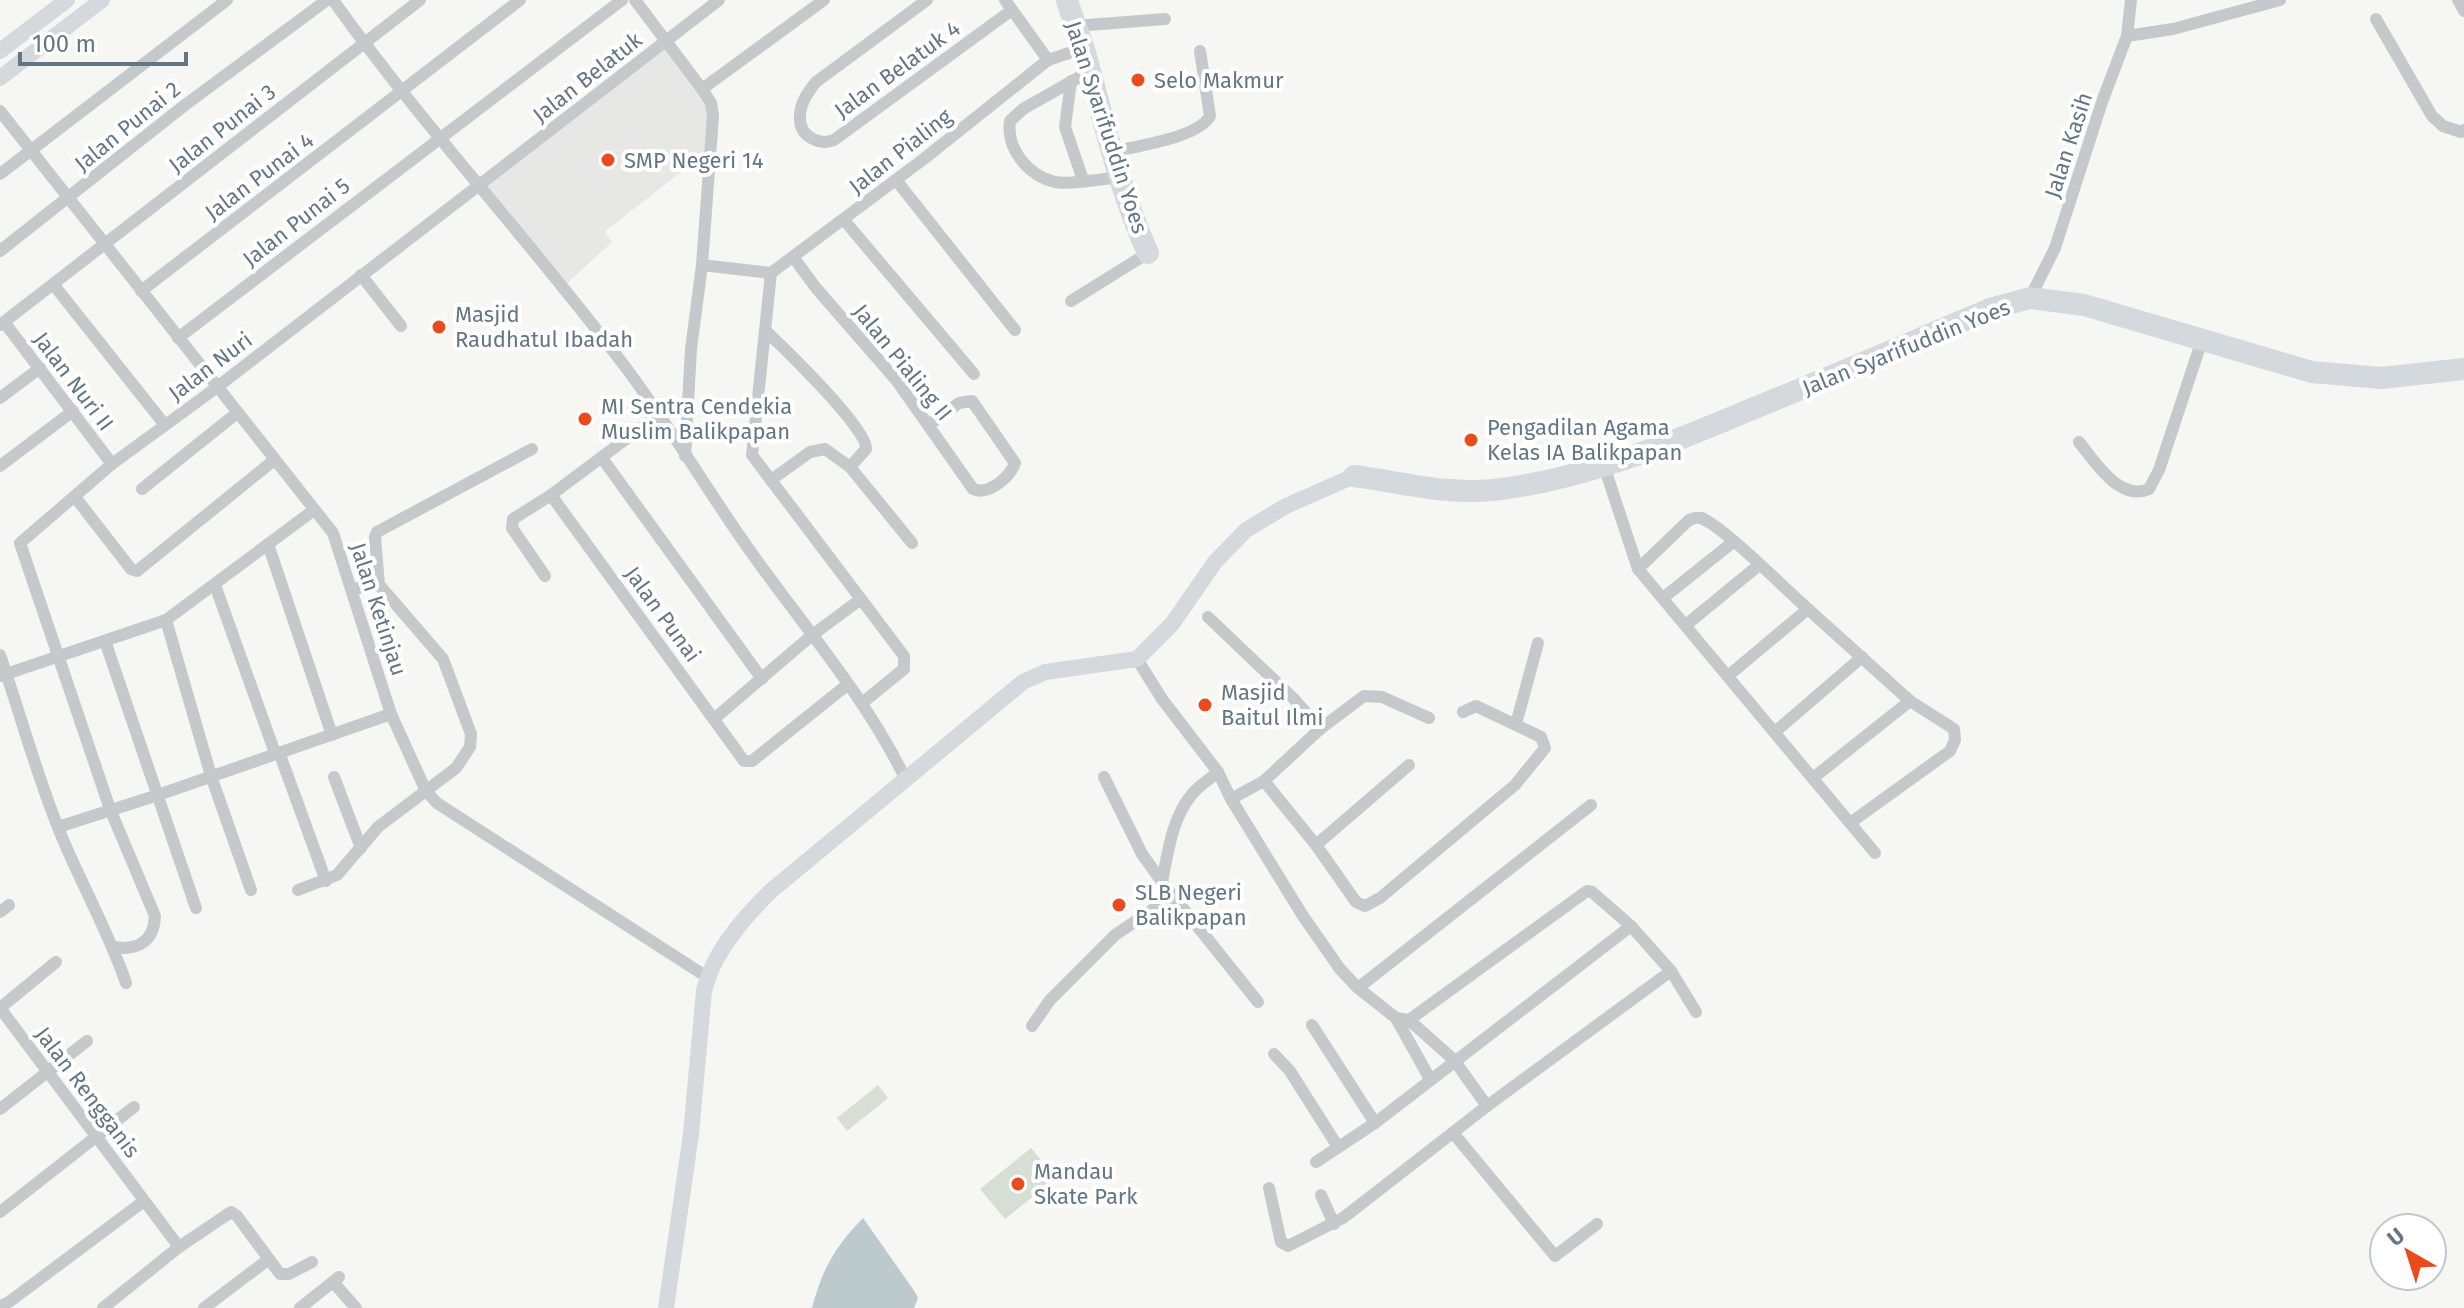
<svg xmlns="http://www.w3.org/2000/svg" width="2464" height="1308" viewBox="0 0 2464 1308" font-family="'Fira Sans',sans-serif">
  <rect width="100%" height="100%" fill="#f6f6f2"/>
  <polygon fill="#e7e8e6" points="667,48 708,105 712,148 608,229 605,232 612,242 563,287 484,186"/>
  <g fill="#d7ded3">
    <polygon points="878,1085 888,1098 847,1131 837,1118"/>
    <polygon points="1031,1148 1056,1178 1005,1219 980,1189"/>
  </g>
  <path fill="#bcc9cd" d="M863 1218 915 1292 918 1298 914 1308H812C822 1269 835 1247 863 1218Z"/>
  <g fill="none" stroke-linecap="round" stroke-linejoin="round">
    <g stroke="#c5c9cc" stroke-width="12">
      <path d="M333 0C422 125 527 237 620 360 668 422 707 491 753 555 806 629 867 699 906 780"/>
      <polyline points="635,0 702,89 711,103 713,116 702,265 691,349 685,456"/>
      <path d="M927 0 816 82C807 93 799 105 800 119 800 136 819 146 834 140L1012 10"/>
      <polyline points="2458,0 2464,11"/>
      <polyline points="2376,19 2432,116 2443,126 2461,132 2464,130"/>
      <polyline points="1075,26 1165,19"/>
      <polyline points="2127,36 2173,29 2280,0"/>
      <polyline points="1048,60 1084,48"/>
      <path d="M1090 71 1023 109 1010 121C1006 148 1027 175 1055 182 1070 185 1102 179 1119 177"/>
      <polyline points="1071,81 1065,127 1083,180"/>
      <polyline points="702,89 824,0"/>
      <polyline points="0,111 333,533 391,714 426,791 437,803 707,977"/>
      <path d="M1112 152C1136 146 1198 138 1210 116L1200 51"/>
      <polyline points="0,174 227,0"/>
      <polyline points="896,180 1015,330"/>
      <polyline points="844,220 974,374"/>
      <polyline points="0,251 185,105 327,0"/>
      <path d="M794 258 816 288 897 381 973 489C988 496 1010 477 1015 463L972 401 959 403 929 425"/>
      <polyline points="702,265 771,273 925,158 1048,60 1005,0"/>
      <polyline points="771,273 752,455 904,656 904,669 862,703"/>
      <polyline points="361,275 401,326"/>
      <polyline points="53,284 165,425"/>
      <polyline points="141,291 520,0"/>
      <polyline points="2030,298 2055,248 2103,99 2127,36 2131,0"/>
      <polyline points="1071,301 1148,253"/>
      <polyline points="4,322 112,464"/>
      <polyline points="0,325 420,0"/>
      <path d="M766 331C784 348 869 430 866 449L850 467"/>
      <polyline points="178,338 622,0"/>
      <polyline points="0,398 40,368"/>
      <polyline points="658,415 551,495 744,761 752,761 847,685"/>
      <path d="M2079 442C2095 462 2120 502 2149 489L2159 470 2202 340"/>
      <polyline points="602,458 762,679"/>
      <polyline points="0,466 73,411"/>
      <polyline points="1604,466 1638,569 1875,853"/>
      <polyline points="771,480 810,452 825,449 850,467 912,543"/>
      <polyline points="142,489 237,413"/>
      <polyline points="75,497 131,569 137,571 273,461"/>
      <polyline points="268,544 332,735"/>
      <path d="M1638 569 1689 520C1694 518 1695 517 1701 518 1723 526 1786 590 1808 609L1728 676"/>
      <polyline points="545,576 512,528 513,519 551,495"/>
      <polyline points="215,585 275,753"/>
      <polyline points="379,585 375,537 377,532 532,449"/>
      <polyline points="1663,598 1733,542"/>
      <polyline points="1808,609 1910,701 1813,778"/>
      <polyline points="1208,617 1294,699 1320,729"/>
      <polyline points="166,620 211,776 251,890"/>
      <polyline points="1686,625 1759,565"/>
      <polyline points="105,641 196,908"/>
      <path d="M0 655C20 713 36 773 59 830 80 882 108 930 126 983"/>
      <polyline points="1137,659 1162,699 1218,772 1231,799 1303,916 1340,969 1358,988 1396,1018 1409,1020 1454,1060 1487,1106"/>
      <polyline points="0,676 166,620 314,510"/>
      <polyline points="1429,718 1382,697 1364,696 1320,729 1264,781 1316,845 1356,902 1365,906 1380,898 1515,785 1545,748 1541,737 1476,706 1463,712"/>
      <polyline points="714,719 811,636 861,599"/>
      <polyline points="1516,724 1538,643"/>
      <polyline points="1775,732 1862,657"/>
      <polyline points="279,752 326,881"/>
      <path d="M1218 772C1210 779 1200 785 1193 793 1172 817 1168 852 1162 882L1258 1002"/>
      <polyline points="334,777 361,848"/>
      <polyline points="1104,777 1142,854 1162,882"/>
      <polyline points="1231,799 1264,781"/>
      <polyline points="1850,823 1950,751 1955,740 1954,729 1910,701"/>
      <polyline points="58,827 158,795 391,714"/>
      <polyline points="1316,845 1409,765"/>
      <polyline points="298,890 337,875 378,827 456,768 470,747 471,734 443,659 381,587 370,584 353,590"/>
      <polyline points="0,912 9,905"/>
      <path d="M114 947C138 951 154 941 155 916L110 809 20 543 112 464 216 388 719 0"/>
      <polyline points="1358,988 1591,805"/>
      <polyline points="0,1008 179,1247 231,1212 237,1216 280,1274 289,1274 312,1262"/>
      <polyline points="0,1008 56,962"/>
      <polyline points="1396,1018 1430,1079"/>
      <polyline points="1409,1020 1587,891 1592,892 1631,926 1671,971"/>
      <polyline points="1312,1025 1375,1123"/>
      <polyline points="1032,1026 1050,1000 1115,935 1173,896"/>
      <polyline points="1274,1054 1290,1071 1338,1147"/>
      <polyline points="0,1109 87,1041"/>
      <polyline points="1454,1134 1555,1256 1597,1224"/>
      <polyline points="1316,1162 1375,1123 1631,926"/>
      <polyline points="1269,1188 1281,1242 1288,1246 1343,1218 1487,1106 1671,971 1696,1012"/>
      <polyline points="1321,1195 1334,1224"/>
      <polyline points="0,1212 134,1107"/>
      <polyline points="333,1282 356,1308"/>
      <polyline points="0,1306 9,1302 144,1201"/>
      <polyline points="103,1308 179,1247"/>
      <polyline points="204,1308 269,1259"/>
      <polyline points="300,1308 339,1277"/>
    </g>
    <g stroke="#d4d9dd" stroke-width="16">
      <polyline points="0,51 67,0"/>
      <polyline points="0,78 102,0"/>
      <path d="M666 1308 691 1134 704 991C713 952 744 917 772 890L1023 682 1045 672 1137 659 1172 624 1215 562 1246 530 1286 506 1354 476"/>
    </g>
    <g stroke="#d4d9dd" stroke-width="22">
      <path d="M1067 0C1072 18 1080 35 1085 53 1104 121 1119 189 1148 253"/>
      <path d="M1354 476C1400 482 1446 495 1493 490 1583 480 1669 444 1752 409 1833 376 1912 342 1993 308L2030 298 2084 305 2312 372 2381 378 2464 369"/>
    </g>
  </g>
  <g fill="#ed4a1c" stroke="#fff" stroke-width="3">
    <circle cx="1138" cy="80" r="8"/>
    <circle cx="608" cy="160" r="8"/>
    <circle cx="439" cy="327" r="8"/>
    <circle cx="585" cy="419" r="8"/>
    <circle cx="1471" cy="440" r="8"/>
    <circle cx="1205" cy="705" r="8"/>
    <circle cx="1119" cy="905" r="8"/>
    <circle cx="1018" cy="1184" r="8"/>
  </g>
  <g text-anchor="middle" stroke-width="8" stroke-linejoin="round" paint-order="stroke">
    <g font-size="22" fill="#637685" stroke="#fff">
      <text transform="translate(897 69) rotate(-36)" y="8">Jalan Belatuk 4</text>
      <text transform="translate(587 77) rotate(-38)" y="8">Jalan Belatuk</text>
      <text transform="translate(127 126) rotate(-39)" y="8">Jalan Punai 2</text>
      <text transform="translate(1107 127) rotate(72)" y="8">Jalan Syarifuddin Yoes</text>
      <text transform="translate(222 128) rotate(-38)" y="8">Jalan Punai 3</text>
      <text transform="translate(2068 145) rotate(-72)" y="8">Jalan Kasih</text>
      <text transform="translate(900 151) rotate(-38)" y="8">Jalan Pialing</text>
      <text transform="translate(259 176) rotate(-37)" y="8">Jalan Punai 4</text>
      <text transform="translate(296 222) rotate(-38)" y="8">Jalan Punai 5</text>
      <text transform="translate(1906 347) rotate(-22)" y="8">Jalan Syarifuddin Yoes</text>
      <text transform="translate(903 362) rotate(51)" y="8">Jalan Pialing II</text>
      <text transform="translate(210 366) rotate(-37)" y="8">Jalan Nuri</text>
      <text transform="translate(74 381) rotate(53)" y="8">Jalan Nuri II</text>
      <text transform="translate(379 609) rotate(72)" y="8">Jalan Ketinjau</text>
      <text transform="translate(663 614) rotate(54)" y="8">Jalan Punai</text>
      <text transform="translate(88 1092) rotate(53)" y="8">Jalan Rengganis</text>
    </g>
    <g font-size="22" fill="#637685" stroke="#fff" text-anchor="start">
      <text x="1154" y="88">Selo Makmur</text>
      <text x="624" y="168">SMP Negeri 14</text>
      <text x="455" y="322">Masjid<tspan x="455" dy="25">Raudhatul Ibadah</tspan></text>
      <text x="601" y="414">MI Sentra Cendekia<tspan x="601" dy="25">Muslim Balikpapan</tspan></text>
      <text x="1487" y="435">Pengadilan Agama<tspan x="1487" dy="25">Kelas IA Balikpapan</tspan></text>
      <text x="1221" y="700">Masjid<tspan x="1221" dy="25">Baitul Ilmi</tspan></text>
      <text x="1135" y="900">SLB Negeri<tspan x="1135" dy="25">Balikpapan</tspan></text>
      <text x="1034" y="1179">Mandau<tspan x="1034" dy="25">Skate Park</tspan></text>
    </g>
  </g>
  <g transform="translate(2408 1252) rotate(321)"><circle r="38" fill="#ffffff" stroke="#c1c8ce" stroke-width="2"/>
  <path d="M0-6L14 30L0 20L-14 30Z" fill="#ed4a1c"/>
  <text y="-12" font-size="22" font-weight="bold" text-anchor="middle" fill="#637685">U</text>
  </g>
  <path d="M20 52v12h166v-12" fill="none" stroke="#637685" stroke-width="4"/>
  <text x="32" y="52" font-size="24" fill="#637685" stroke="#ffffff" stroke-width="6" paint-order="stroke">100 m</text>
</svg>
